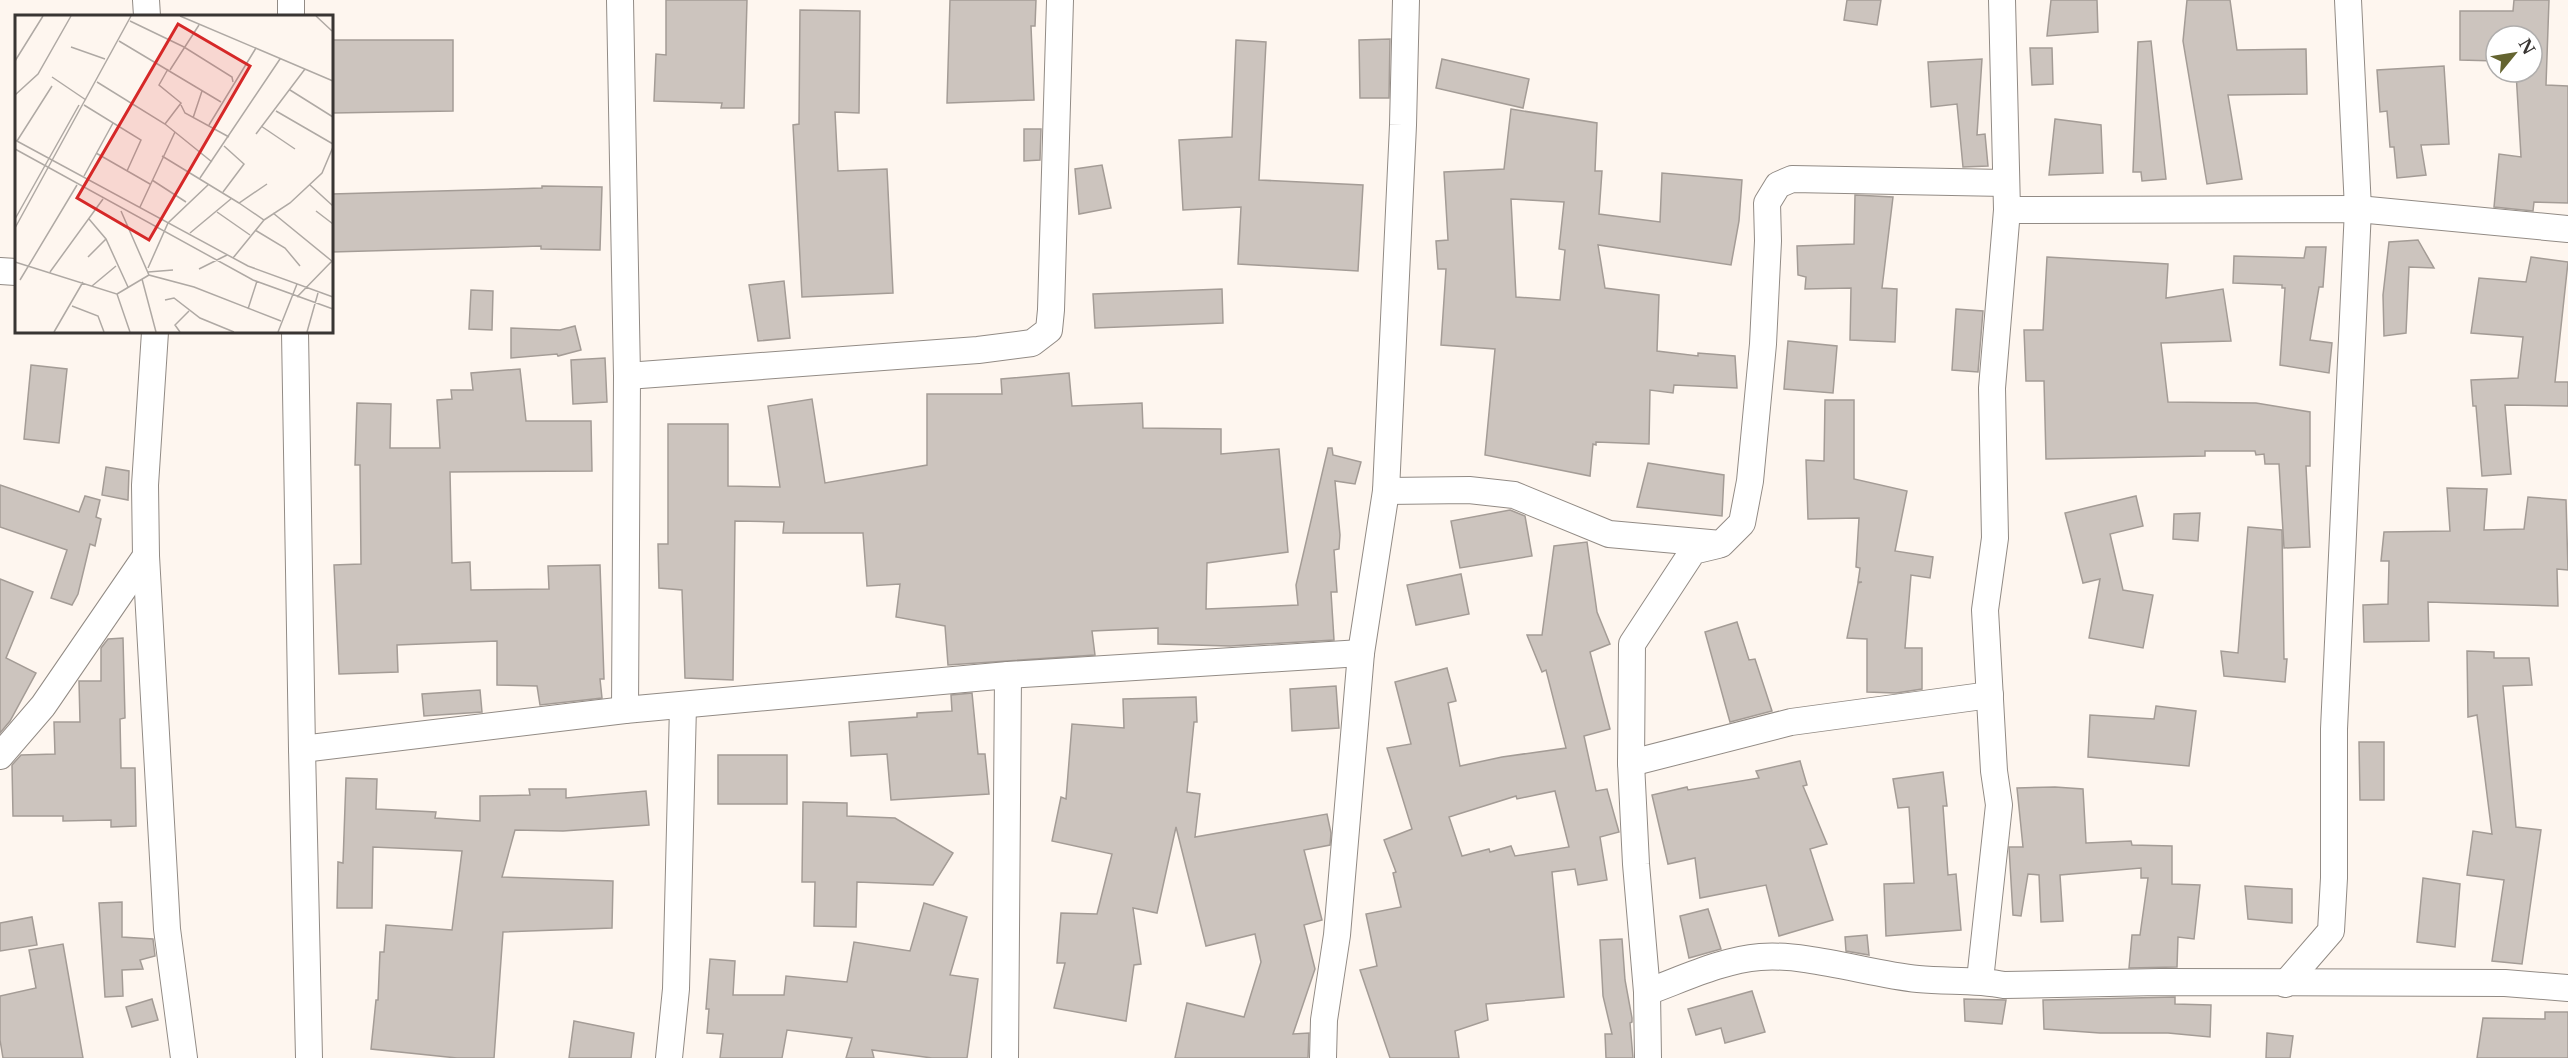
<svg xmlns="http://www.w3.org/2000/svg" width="2568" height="1058" viewBox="0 0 2568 1058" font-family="'Libre Baskerville',serif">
  <rect width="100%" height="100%" fill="#fef6ef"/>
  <g fill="#ccc4be" stroke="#a49c96" stroke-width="1.5" fill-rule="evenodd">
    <polygon points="666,0 747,0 744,108 721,108 722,103 654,101 656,54 666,55"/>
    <polygon points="950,0 1036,0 1035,26 1031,26 1034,100 947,103"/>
    <polygon points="1847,0 1881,0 1877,25 1844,20"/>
    <polygon points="2051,0 2097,0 2098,32 2047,36"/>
    <polygon points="2187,0 2230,0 2237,50 2306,49 2307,94 2228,95 2242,179 2207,184 2183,41"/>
    <polygon points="2514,0 2549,0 2546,85 2568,86 2568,203 2534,202 2533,211 2494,207 2499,154 2521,157 2516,72 2532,72 2532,36 2496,36 2496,61 2460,60 2460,11 2513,11"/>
    <polygon points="800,10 860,11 859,113 835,112 838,171 887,169 893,293 802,297 793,125 799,124"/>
    <polygon points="1390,39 1389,98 1360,98 1359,40"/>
    <polygon points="332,40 453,40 453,111 332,113"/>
    <polygon points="1236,40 1266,42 1259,180 1363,185 1358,271 1238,264 1241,207 1183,210 1179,140 1232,137"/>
    <polygon points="2151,41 2166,179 2142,181 2141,172 2133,172 2138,42"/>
    <polygon points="2030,48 2052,48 2053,84 2032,85"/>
    <polygon points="1442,59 1529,79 1523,108 1436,88"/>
    <polygon points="1982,59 1977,135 1985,134 1988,166 1963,167 1957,104 1931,107 1928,62"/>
    <polygon points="2444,66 2449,144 2421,145 2426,175 2397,178 2394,147 2390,147 2387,111 2380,112 2377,70"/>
    <path d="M1511 109 1597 123 1595 171H1602L1599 214 1660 222 1662 173 1742 180 1739 221 1731 265 1598 245 1605 288 1659 295 1657 351 1698 356V353L1735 356 1737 388 1674 385 1673 393 1650 390 1649 444 1596 442V445L1593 444 1590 476 1485 455 1495 349 1441 345 1446 269H1438L1436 241 1448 240 1444 172 1504 169ZM1511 199 1564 202 1559 249 1565 250 1560 300 1516 297Z"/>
    <polygon points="2055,119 2101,125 2103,173 2049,175"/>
    <polygon points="1024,129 1041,129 1040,160 1024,161"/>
    <polygon points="1102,165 1111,208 1079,214 1075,169"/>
    <polygon points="542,186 602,187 600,250 541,249 541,246 332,252 332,194 542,188"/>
    <polygon points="1855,195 1893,197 1882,288 1897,289 1895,342 1850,340 1851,288 1805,289 1806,277 1798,275 1797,246 1854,244"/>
    <polygon points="2418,240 2434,268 2409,267 2406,333 2384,336 2383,295 2389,242"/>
    <polygon points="2306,247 2326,247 2323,287 2319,287 2310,340 2332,343 2329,373 2280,365 2285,288 2282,288 2282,285 2233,283 2234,256 2304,258"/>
    <polygon points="2047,257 2168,264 2166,298 2223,289 2231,341 2161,343 2168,402 2256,403 2310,412 2310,466 2306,466 2310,547 2284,548 2279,464 2265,464 2264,454 2256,455 2255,451 2205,451 2205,456 2046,459 2044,381 2026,381 2024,330 2043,330"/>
    <polygon points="2531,257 2568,262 2555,382 2568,382 2568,406 2505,405 2511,474 2482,476 2476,406 2473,406 2471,380 2518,378 2523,337 2471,333 2479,278 2526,282"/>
    <polygon points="784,281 790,338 758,341 749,285"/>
    <polygon points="1222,289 1223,323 1095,328 1093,294"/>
    <polygon points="471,290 493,291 492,330 469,329"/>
    <polygon points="1956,309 1983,311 1978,372 1952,370"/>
    <polygon points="575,326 581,350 558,356 557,354 511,358 511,328 560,330"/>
    <polygon points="1788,341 1837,346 1833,393 1784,389"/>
    <polygon points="605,358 607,402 573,404 571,360"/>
    <polygon points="31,365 67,369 59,443 24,439"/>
    <polygon points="520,369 526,421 591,421 592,471 450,472 452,563 470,562 471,590 549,589 548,566 600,565 604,679 600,679 602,698 540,705 537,686 497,685 497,641 397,645 398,672 339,674 334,565 361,564 360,465 355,465 357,403 391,404 390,448 440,448 437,400 452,399 451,390 473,390 471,373"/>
    <polygon points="1069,373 1072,406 1142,403 1143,428 1221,429 1221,454 1279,449 1288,552 1207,563 1206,609 1298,605 1296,585 1328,448 1332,448 1333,455 1361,462 1355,484 1335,481 1340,535 1339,549 1334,550 1337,592 1331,592 1334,640 1230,646 1158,644 1158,628 1092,631 1095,655 948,665 945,626 896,617 900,584 867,586 863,533 783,533 784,522 735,521 733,680 685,678 682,590 659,588 658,544 668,544 668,424 728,424 728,486 780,487 768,406 812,399 825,483 927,465 927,394 1002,394 1001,379"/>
    <polygon points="1825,400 1854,400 1854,479 1907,491 1895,551 1933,557 1930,578 1911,575 1905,648 1922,648 1922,689 1896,693 1867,692 1867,639 1847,638 1858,583 1862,582 1858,582 1860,568 1856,567 1859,518 1808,519 1806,460 1824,461"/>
    <polygon points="1648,463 1724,475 1722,516 1637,507"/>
    <polygon points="106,467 129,471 128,500 102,495"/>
    <polygon points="0,485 79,512 85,496 100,500 96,517 101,519 95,546 90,544 78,594 72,605 51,598 67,550 0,527"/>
    <polygon points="2447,488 2487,489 2484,530 2524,529 2528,497 2566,500 2568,570 2557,569 2558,606 2428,602 2429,641 2364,642 2363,605 2388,604 2389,561 2381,561 2384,532 2450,531"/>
    <polygon points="2136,496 2143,526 2110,534 2123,590 2153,595 2143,648 2089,638 2100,579 2083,583 2065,513"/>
    <polygon points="1510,510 1525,516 1532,556 1460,568 1451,521"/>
    <polygon points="2200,513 2198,541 2173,539 2174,514"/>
    <polygon points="2248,527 2282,530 2284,659 2287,659 2285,682 2224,676 2221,651 2238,653"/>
    <path d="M1587 542 1597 612 1610 644 1590 652 1610 729 1584 736 1596 791 1607 789 1619 832 1600 837 1607 880 1578 885 1575 869 1552 872 1564 997 1486 1004 1488 1020 1455 1031 1459 1058H1390L1360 970 1377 966 1366 914 1401 907 1393 873 1396 872 1384 840 1412 829 1387 748 1411 744 1395 682 1447 668 1456 701 1448 703 1460 766 1502 757 1566 748 1546 670 1542 672 1527 635H1542L1554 546ZM1555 791 1569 847 1515 856 1511 846 1490 852 1489 849 1462 856 1449 817 1516 796 1517 799Z"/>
    <polygon points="1461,574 1469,614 1416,625 1407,585"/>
    <polygon points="0,579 33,592 6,658 36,673 10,721 0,733"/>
    <polygon points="1737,622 1749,660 1755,659 1772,711 1730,722 1705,632"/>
    <polygon points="123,638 125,718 120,719 121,768 135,768 136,826 111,827 111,820 63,821 63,816 13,816 12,765 21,755 55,754 54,722 80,722 79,681 101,681 101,648 108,639"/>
    <polygon points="2467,651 2494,652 2494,658 2529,658 2532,685 2503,686 2516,827 2541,830 2522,964 2492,961 2504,880 2467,875 2473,831 2492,834 2477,715 2468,717"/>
    <polygon points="1336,686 1339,728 1292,731 1290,689"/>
    <polygon points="480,690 482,712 424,716 422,694"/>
    <polygon points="972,693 978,754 985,754 989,794 891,800 887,754 851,756 849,722 917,717 917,713 952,711 951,695"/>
    <polygon points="1196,697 1197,722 1194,722 1187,792 1200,794 1195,837 1327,814 1331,833 1330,845 1304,850 1322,920 1304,925 1315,969 1293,1034 1309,1033 1308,1058 1175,1058 1187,1003 1244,1017 1261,962 1255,934 1206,946 1176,827 1157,913 1133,908 1141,964 1134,965 1126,1021 1054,1008 1065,963 1057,963 1061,913 1097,914 1112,854 1052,841 1061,797 1066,799 1072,724 1124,728 1123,699"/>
    <polygon points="2156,706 2196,711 2189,766 2088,757 2090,715 2154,719"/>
    <polygon points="2359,742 2384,742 2384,800 2360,800"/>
    <rect x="718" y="755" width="69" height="49"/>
    <polygon points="1800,761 1807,785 1803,786 1827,844 1810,849 1833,920 1779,936 1766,885 1700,898 1695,858 1668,864 1652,795 1687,787 1688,790 1759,778 1756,771"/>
    <polygon points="1943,772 1947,806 1943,806 1948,875 1956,874 1961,930 1886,936 1884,884 1914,883 1909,807 1898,808 1893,779"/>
    <polygon points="346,778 377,779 376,809 436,812 435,818 480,821 480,796 530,795 529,789 566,789 566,798 646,791 649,825 563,831 515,830 502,877 613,881 612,928 503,932 494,1058 457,1058 371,1049 376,1000 378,1000 380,952 384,952 386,925 452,930 462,851 373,847 372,908 337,908 338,862 343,863"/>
    <polygon points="2055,787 2083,789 2086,843 2131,841 2132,845 2172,846 2172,884 2200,885 2194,939 2178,937 2177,967 2129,968 2132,935 2140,935 2148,878 2141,878 2141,868 2060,875 2063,921 2041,922 2039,875 2028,874 2021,916 2013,915 2009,847 2023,847 2017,788"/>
    <polygon points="803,802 847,803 847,816 895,818 953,853 933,885 857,882 856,927 814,926 815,882 802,882"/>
    <polygon points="2423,878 2460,884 2455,947 2417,942"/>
    <polygon points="2245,886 2292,889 2292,923 2248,919"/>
    <polygon points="122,902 122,937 153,939 155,956 140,960 143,969 122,970 123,996 105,997 99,903"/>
    <polygon points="924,903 967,917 950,975 978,979 967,1058 932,1058 872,1050 874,1058 846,1058 852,1038 787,1030 782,1058 720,1058 723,1034 707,1033 709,1009 706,1009 710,959 735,961 733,995 784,995 786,976 847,982 854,942 910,951"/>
    <polygon points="1708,909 1721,949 1689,958 1680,916"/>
    <polygon points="32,917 37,945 0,951 0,923"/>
    <polygon points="1867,935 1869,955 1846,951 1845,937"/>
    <polygon points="1622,939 1625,980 1632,1018 1632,1022 1630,1023 1633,1058 1606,1058 1605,1034 1612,1034 1603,996 1600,940"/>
    <polygon points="63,944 83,1058 3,1058 0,1040 0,996 36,988 29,950"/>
    <polygon points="1752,991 1765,1032 1725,1043 1721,1028 1696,1035 1688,1009"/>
    <polygon points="2175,997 2175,1004 2211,1005 2210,1037 2168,1033 2100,1033 2044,1029 2043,1000"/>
    <polygon points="152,999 158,1020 132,1027 126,1007"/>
    <polygon points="1964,999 2006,1000 2002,1024 1965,1021"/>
    <polygon points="2545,1012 2568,1012 2568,1058 2477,1058 2483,1018 2545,1019"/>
    <polygon points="574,1021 634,1033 631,1058 569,1058"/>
    <polygon points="2267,1033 2293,1036 2290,1058 2266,1058"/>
  </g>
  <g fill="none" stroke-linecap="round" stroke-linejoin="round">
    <defs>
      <g id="street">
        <polyline points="146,0 147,16"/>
        <polyline points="291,0 291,16"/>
        <polyline points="620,0 627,376 625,710"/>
        <polyline points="2007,210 2358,209 2568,229"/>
        <polyline points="0,271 16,272"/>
        <polyline points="155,332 145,485 146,556 167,929 184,1058"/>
        <polyline points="295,332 302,749 309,1058"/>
        <polyline points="627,376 978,350 1032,343 1049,330 1051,310 1060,0"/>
        <polyline points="1386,491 1469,490 1514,495 1609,534 1721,544 1742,523 1750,481 1763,344 1768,241 1767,203 1778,185 1792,179 2005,183"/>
        <polyline points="302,749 625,710 1008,675 1361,653"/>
        <polyline points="0,756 43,706 146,556"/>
        <polyline points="1631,763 1791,722 1990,695"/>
        <polyline points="1980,980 1999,805 1994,771 1985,610 1995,538 1992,388 2007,210 2002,0"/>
        <polyline points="2285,984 2331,931 2334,878 2334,729 2358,209 2348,0"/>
        <path d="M1647 992C1683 979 1722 960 1760 957 1807 953 1869 974 1918 979 1947 982 1975 979 2004 985L2160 982 2505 983 2568 988"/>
        <polyline points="669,1058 676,989 683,706"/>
        <polyline points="1005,1058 1008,675"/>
        <polyline points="1323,1058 1324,1020 1337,935 1361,653 1386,491 1403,125 1406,0"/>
        <polyline points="1648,1058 1647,992 1636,864 1631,763 1632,644 1693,551 1718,545"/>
      </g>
    </defs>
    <use href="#street" stroke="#928b85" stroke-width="28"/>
    <use href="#street" stroke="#fff" stroke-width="26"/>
  </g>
  <g transform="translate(15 15)">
    <rect width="318" height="318" fill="#fef6ef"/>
    <path fill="none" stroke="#afa9a4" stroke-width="1.5" d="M165 1 318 66M301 1 317 16M115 6 169 32 217 62 218 67M104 26 206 87M56 32 90 44M0 46 28 1M155 55 184 10M37 62 71 85M82 67 150 109 197 147M275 75 318 102M0 80 23 59 56 1M69 90 126 125 112 156M166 90 170 98 214 122M261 96 318 129M178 103 187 76M150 109 166 88 144 70 153 54M194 110 241 33M246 111 280 134M241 119 290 54M0 125 233 251 318 282M2 126 37 71M0 134 238 265 318 294M81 138 135 169M147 141 224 188 252 169M69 161 98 108M185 163 265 44M137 165 171 187M295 170 318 191M208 177 229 149 209 131M224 188 249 205 275 188 307 158 318 132M125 192 160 117M106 196 134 260 179 272 266 306M301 196 318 209M202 197 235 220M258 198 318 247M0 204 64 90M74 204 91 224 113 272M0 213 116 1M240 215 270 233 285 251M175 218 217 183M73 242 91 224M218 243 249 205M0 247 102 279 115 317M133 253 153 208 194 169M184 254 212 240M35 257 88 184M133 257 158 255M127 264 141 317M5 265 62 170M77 271 101 251M102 279 134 260M282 282 317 246M150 285 159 283 185 303 219 317M57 291 83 301 89 317M233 294 242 266M39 317 68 267M165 317 160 310 174 296M263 317 282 269M292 317 303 278"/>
    <path fill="#d62828" fill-opacity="0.15" stroke="#d62828" stroke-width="3" d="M163 9 235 51 134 225 62 183Z"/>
    <rect width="318" height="318" fill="none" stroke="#393533" stroke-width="3"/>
  </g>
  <g transform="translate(2514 54) rotate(60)"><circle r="28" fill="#ffffff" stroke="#b0aead" stroke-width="1.5"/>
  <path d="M0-4.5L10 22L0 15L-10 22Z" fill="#646430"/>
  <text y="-9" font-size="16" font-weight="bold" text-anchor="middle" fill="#393533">N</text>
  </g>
</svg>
